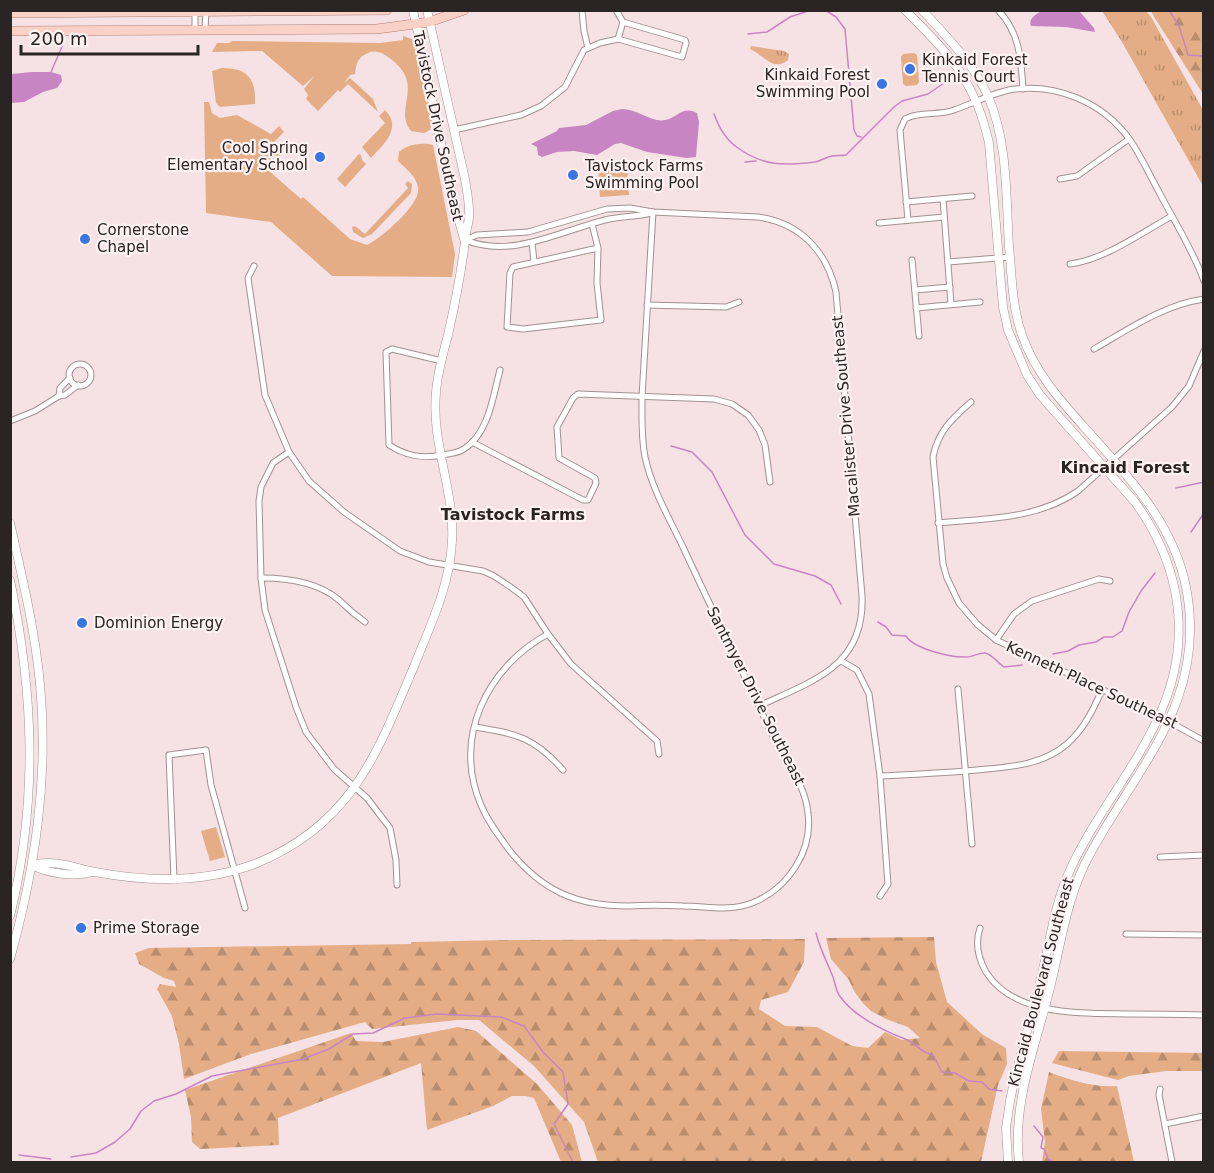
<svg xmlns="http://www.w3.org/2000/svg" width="1214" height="1173" viewBox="0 0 1214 1173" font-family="'DejaVu Sans',sans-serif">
  <defs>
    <pattern id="forest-firs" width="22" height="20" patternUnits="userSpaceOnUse" patternTransform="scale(1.5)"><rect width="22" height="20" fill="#e4ad85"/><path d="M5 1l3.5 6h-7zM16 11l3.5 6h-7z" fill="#b98d6d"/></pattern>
    <pattern id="park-tufts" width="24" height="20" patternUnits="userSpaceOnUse" patternTransform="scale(1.5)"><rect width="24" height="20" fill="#e4ad85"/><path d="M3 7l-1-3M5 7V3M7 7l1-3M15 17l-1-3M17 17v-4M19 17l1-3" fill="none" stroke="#b98d6d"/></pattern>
  </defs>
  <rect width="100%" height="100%" fill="#f6e2e4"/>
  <g fill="#e4ad85">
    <path d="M403 36 412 39 416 46 432 122 430 130 424 133 411 131C392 107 428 85 388 57 381 52 374 49 366 54 357 58 356 65 355 74L350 75 344 83 350 78 373 99 378 112 348 84 340 92 338 90 318 111 306 99 308 95 304 89 314 76 303 86 262 51 212 52 217 43H229L232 41 380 43 403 40Z"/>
    <polygon points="914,53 917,55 919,82 917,85 906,86 903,84 901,57 903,54"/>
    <path d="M222 68C248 68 256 79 255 104L220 107 216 103 212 71Z"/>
    <path d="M204 102H209L212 113 220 118 237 115 271 134 279 126 284 132 272 144 282 155 277 157 275 155 268 161 273 166 269 171 301 199 303 197 350 239 367 245C381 238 422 204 418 187 416 176 405 168 398 161L399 152C407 144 423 142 433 145L455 254 452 277 332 276 271 222 206 213Z"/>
    <path d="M385 110C403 128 383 145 371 158L362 147 385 123 379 116Z"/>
    <polygon points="359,154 361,155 362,160 366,164 345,187 337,179"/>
    <polygon points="627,163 629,195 600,197 598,164"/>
    <polygon points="408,181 412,184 411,193 372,234 363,238 353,232 352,227 355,226 365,234 408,188 405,184"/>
    <polygon points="216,827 225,857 210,861 201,831"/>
  </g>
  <g fill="url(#forest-firs)">
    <polygon points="1151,11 1203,11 1203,94 1153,15"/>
    <polygon points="934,937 936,962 947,1002 983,1035 1006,1048 1007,1064 998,1085 981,1162 598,1162 584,1122 534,1066 479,1020 457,1020 372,1029 365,1022 251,1054 184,1079 179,1044 172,1016 157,989 160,984 176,987 174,981 164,978 139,964 135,953 149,948 411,944 411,942 508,940 805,939 804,962 788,992 761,1000 759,1009 785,1026 817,1027 852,1046 868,1048 885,1032 902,1040 920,1038 908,1027 886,1019 871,1011 862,1002 854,991 849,980 831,959 826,938"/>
    <polygon points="458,1027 476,1031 537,1084 572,1125 582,1162 561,1162 534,1098 526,1096 512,1096 493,1106 427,1130 421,1063 278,1118 279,1145 200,1149 192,1142 191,1117 185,1090 351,1033 356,1041 383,1042"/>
    <polygon points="1059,1051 1203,1053 1203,1071 1166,1071 1129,1076 1118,1080 1052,1063"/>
    <path d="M1049 1072C1070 1080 1095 1088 1117 1086L1134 1162H1042L1045 1142 1041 1109Z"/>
  </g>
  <g fill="url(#park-tufts)">
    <polygon points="1102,11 1146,11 1151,17 1203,110 1203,186 1122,42"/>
    <path d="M751 46 784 51 789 54 788 60C773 72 764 55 750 49Z"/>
  </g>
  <g fill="#c785c4">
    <path d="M1043 10 1079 11 1094 28 1095 32 1066 27 1031 26C1028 18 1037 14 1043 10Z"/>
    <polygon points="32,72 51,72 61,75 62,81 57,88 43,92 24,102 11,103 11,74"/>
    <path d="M622 109C637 109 653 123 665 120 677 118 683 105 697 113L699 122 696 157 687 158 647 152 621 143 615 144 597 155 574 151 557 152 542 157 538 155 537 147 531 144 557 131 559 128 586 125 613 111Z"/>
  </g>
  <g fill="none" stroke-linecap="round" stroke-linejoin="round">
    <g stroke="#c785c4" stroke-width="1.5">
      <polyline points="825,10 836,17 845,29 854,130 857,136 861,137"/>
      <polyline points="1169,10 1179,26 1188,55 1204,56"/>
      <polyline points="748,34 767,32 790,17 811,10"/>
      <polyline points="51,72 64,42"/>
      <path d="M714 114C719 128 726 140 738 148 763 166 784 166 815 162 821 161 826 157 832 156 837 155 842 156 846 155L894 107 902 101 928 94 950 79"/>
      <polyline points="745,162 756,161"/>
      <polyline points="671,446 692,452 712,472 745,535 774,564 815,576 831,585 841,604"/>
      <polyline points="1176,488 1204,482"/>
      <polyline points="1191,532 1204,513"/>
      <path d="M878 622 886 627 892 635 906 636C914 649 952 658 967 657 972 657 981 652 985 653 993 655 998 663 1004 667L1022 665"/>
      <polyline points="1053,654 1068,651 1079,645 1096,642 1104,637 1113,637 1122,631 1129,612 1141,591 1155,573"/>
      <path d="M816 933C820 949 827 962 833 977 835 983 836 990 839 995 853 1016 882 1030 905 1039 916 1043 921 1053 933 1055L942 1072 955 1073 969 1081 982 1082 989 1089 1002 1091"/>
      <polyline points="1034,1126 1043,1137 1041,1148 1044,1149 1048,1159 1053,1162"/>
      <polyline points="19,1155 51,1159"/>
      <polyline points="71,1157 96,1153 115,1142 130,1129 141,1111 154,1101 176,1094 212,1076 303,1059 329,1049 353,1034 373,1033 405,1018 437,1014 501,1017 524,1026 543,1052 563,1072 568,1104 554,1124 573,1162"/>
    </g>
    <defs>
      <g id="street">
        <polyline points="582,10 584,31 588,48"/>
        <polyline points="616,10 623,22 685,40 686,43 682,57 618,39"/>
        <path d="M998 10C1020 33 1021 59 1023 89"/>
        <polyline points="195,30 195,10"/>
        <polyline points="205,30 206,10"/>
        <polyline points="454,130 521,115 541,106 565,87 584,50 600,43 618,39 623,22"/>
        <polyline points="1060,179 1077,176 1129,139"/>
        <polyline points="943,199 951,304"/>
        <polyline points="906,202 972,196"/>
        <path d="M908 220 900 130 905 119C919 111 938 116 954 110 972 104 990 94 1009 90 1055 82 1103 102 1130 140 1141 156 1149 174 1159 192 1174 221 1193 250 1204 281"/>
        <polyline points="879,223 944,217"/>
        <polyline points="592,224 598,248 597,283 601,320 523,329 507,327 510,273 513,267 598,248"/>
        <path d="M465 240 477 235 528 232 607 209 630 208 653 212 758 217C800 223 827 251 836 292L862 596C865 667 812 681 759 706"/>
        <path d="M465 240C512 259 560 231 605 220 621 216 636 217 651 213"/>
        <polyline points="532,243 534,261"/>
        <polyline points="912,260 919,336"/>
        <polyline points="948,262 1010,257"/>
        <path d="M1070 264C1104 260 1141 233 1172 216"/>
        <polyline points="254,266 248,278 265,395 289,452 309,481 344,512 400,551 429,562 483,571 494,576 512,588 524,597 548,634 571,664 657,741 659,754"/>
        <polyline points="915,290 950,287"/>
        <polyline points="647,305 726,307 739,302"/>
        <polyline points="916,308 980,302"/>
        <path d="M1094 349C1129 329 1163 305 1204 299"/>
        <path d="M442 361 392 349 386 352 389 445C406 456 422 459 442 455 449 454 458 453 464 449 489 433 493 396 500 370"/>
        <circle cx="80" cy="375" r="11"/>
        <polyline points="59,396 60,388 70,378"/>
        <path d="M971 402C952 419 938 431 933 457L943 564 947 578 959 603 977 624 996 640 1159 716 1204 741"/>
        <polyline points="10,421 35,411 59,396 65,395 78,385"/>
        <polyline points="472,442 583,500 588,500 596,483 595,478 559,458 557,427 573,398 578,394 714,399 732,404 748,415 759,430 765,445 770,482"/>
        <polyline points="289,452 273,463 261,487 259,501 261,578 265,610 296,707 306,732 334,769 367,798 390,828 396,860 397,885"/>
        <path d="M938 523C987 518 1036 520 1078 491L1172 407 1189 386 1204 351"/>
        <path d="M261 578C288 578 318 582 339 600 347 608 355 615 365 622"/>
        <path d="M548 634C487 667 452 738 481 805 488 822 499 836 510 851 542 891 577 906 628 906 646 905 664 905 683 906 706 906 729 912 752 903 788 889 813 851 808 813 805 783 785 761 772 734 743 672 712 610 683 547 669 518 652 489 645 457 641 437 642 418 642 397L653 212"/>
        <polyline points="996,640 1014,614 1032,601 1099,579 1110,581"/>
        <polyline points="841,661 857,670 869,694 880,776 888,884 880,896"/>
        <polyline points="958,689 972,844"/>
        <path d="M475 727C517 734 534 737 563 770"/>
        <path d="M880 776C909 775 938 773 967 771 1002 767 1039 768 1067 744 1084 729 1093 710 1102 690"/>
        <polyline points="1160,857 1204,855"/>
        <polyline points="174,879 169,755 206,750 211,785 245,908"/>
        <path d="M980 928C975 943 978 958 986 972 1014 1017 1084 1013 1130 1014 1154 1014 1179 1014 1204 1015"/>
        <polyline points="1126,934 1204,935"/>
        <polyline points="1160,1089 1159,1095 1172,1162"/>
        <polyline points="1165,1124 1204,1116"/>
      </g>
      <g id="secondary">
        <polyline points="413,10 453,200 464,239"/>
        <path d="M905 10C950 55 975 80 989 143L1003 307 1008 330 1027 375 1040 395 1135 502C1182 567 1193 642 1159 716 1133 773 1091 820 1067 877 1054 909 1049 945 1041 978 1031 1020 1018 1060 1010 1101L1006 1128 1008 1162"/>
        <path d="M922 10C947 37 973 63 988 96 1008 141 1006 198 1009 247 1012 276 1012 307 1022 335 1035 372 1059 399 1085 428 1128 476 1173 522 1186 587 1208 700 1139 764 1090 854 1067 895 1061 944 1050 988 1036 1045 1012 1103 1019 1162"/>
        <path d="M10 523C22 576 35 630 40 684 49 778 35 869 10 959"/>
        <path d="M10 580C34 694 38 802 10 916"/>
        <path d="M32 865C54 859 75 868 95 872 148 882 206 883 257 863 353 824 378 751 415 664 431 624 450 585 452 541 455 491 431 443 436 393 437 374 443 354 448 335 455 304 461 274 465 242 465 234 468 226 469 218 470 205 467 192 465 179L427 10"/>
        <path d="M32 865C49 874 74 877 93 872"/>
      </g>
      <g id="primary">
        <polyline points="10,13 387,10"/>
        <polyline points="10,31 377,29 429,22 464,10"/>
      </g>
    </defs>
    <use href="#street" stroke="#a39192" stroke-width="7"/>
    <use href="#secondary" stroke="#a39192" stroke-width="9"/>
    <use href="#primary" stroke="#b08176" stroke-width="10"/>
    <use href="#street" stroke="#fff" stroke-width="5"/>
    <use href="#secondary" stroke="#fff" stroke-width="8"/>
    <use href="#primary" stroke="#fad1c7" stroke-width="9"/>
  </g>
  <g fill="#3975e3" stroke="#fef2f3" stroke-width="2">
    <circle cx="910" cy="69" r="6"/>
    <circle cx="882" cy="84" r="6"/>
    <circle cx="320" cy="157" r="6"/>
    <circle cx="573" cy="175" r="6"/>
    <circle cx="85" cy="239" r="6"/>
    <circle cx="82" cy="623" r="6"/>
    <circle cx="81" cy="928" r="6"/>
  </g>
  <g text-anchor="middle" stroke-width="4.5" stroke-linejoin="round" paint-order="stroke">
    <g font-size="15" fill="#2b2424" stroke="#fef2f3" text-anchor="start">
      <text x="922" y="65">Kinkaid Forest<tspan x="922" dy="17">Tennis Court</tspan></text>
      <text x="870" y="80" text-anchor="end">Kinkaid Forest<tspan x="870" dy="17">Swimming Pool</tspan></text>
      <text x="308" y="153" text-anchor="end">Cool Spring<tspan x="308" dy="17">Elementary School</tspan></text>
      <text x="585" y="171">Tavistock Farms<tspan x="585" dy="17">Swimming Pool</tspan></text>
      <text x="97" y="235">Cornerstone<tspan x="97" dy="17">Chapel</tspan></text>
      <text x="94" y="628">Dominion Energy</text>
      <text x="93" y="933">Prime Storage</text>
    </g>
    <g font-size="15" fill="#2b2424" stroke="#fef2f3">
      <text transform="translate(438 126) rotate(78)" y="5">Tavistock Drive Southeast</text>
      <text transform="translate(846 416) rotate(-95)" y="5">Macalister Drive Southeast</text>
      <text transform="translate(1092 685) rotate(25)" y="5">Kenneth Place Southeast</text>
      <text transform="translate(756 696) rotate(63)" y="5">Santmyer Drive Southeast</text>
      <text transform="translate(1041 982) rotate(-75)" y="5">Kincaid Boulevard Southeast</text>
    </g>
    <g font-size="16" font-weight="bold" fill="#2b2424" stroke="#fef2f3">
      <text x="1125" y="473">Kincaid Forest</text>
      <text x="513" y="520">Tavistock Farms</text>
    </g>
  </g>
  <rect width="1214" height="1173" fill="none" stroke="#2b2424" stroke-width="24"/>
  <path d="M21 45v9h177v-9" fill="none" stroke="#2b2424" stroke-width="3"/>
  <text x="30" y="45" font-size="18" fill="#2b2424" stroke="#fef2f3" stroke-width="4.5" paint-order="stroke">200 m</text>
</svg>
